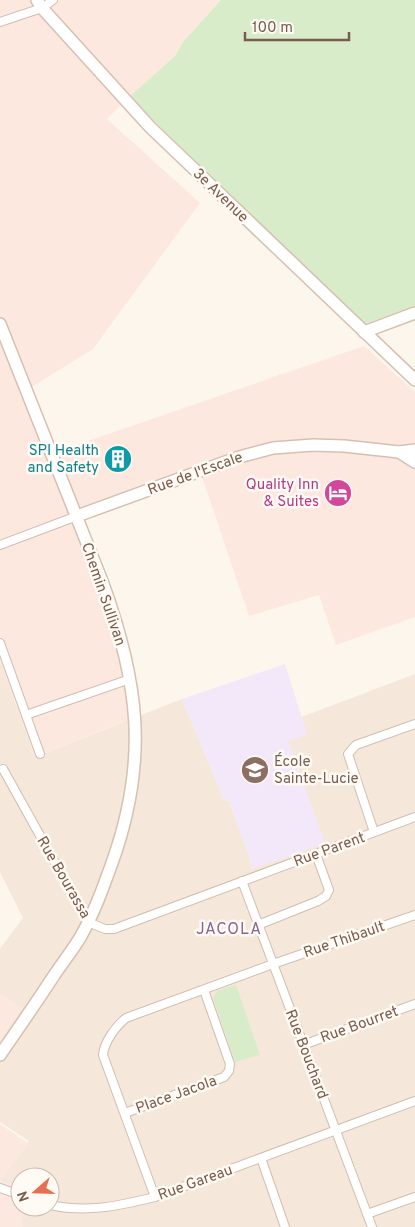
<svg xmlns="http://www.w3.org/2000/svg" width="415" height="1227" viewBox="0 0 415 1227" font-family="Overpass,sans-serif">
  <rect width="100%" height="100%" fill="#fdf6ec"/>
  <polygon fill="#f5e8da" points="0,661 35,757 182,699 224,800 229,801 249,856 252,869 288,741 283,724 415,674 415,1227 23,1227 21,1223 25,1207 50,1207 50,1177 20,1177 20,1187 0,1181 29,1141 0,1122 0,1040 21,1008 0,994 0,949 23,918 0,872"/>
  <g fill="#fde8e0">
    <polygon points="0,0 221,0 183,42 175,56 129,97 107,119 200,203 93,349 22,393 47,455 364,346 415,392 415,617 336,645 319,595 249,616 199,468 73,514 127,667 133,718 35,757 0,661"/>
    <polygon points="0,994 21,1008 0,1040"/>
    <polygon points="0,1124 28,1143 1,1181 20,1187 20,1207 25,1207 21,1223 23,1227 0,1227"/>
  </g>
  <polygon fill="#f3e8fa" points="285,664 307,734 288,741 325,843 252,869 249,856 229,801 224,800 182,699"/>
  <g fill="#d8ecc9">
    <polygon points="221,0 415,0 415,306 365,324 129,97 175,56 183,42"/>
    <polygon points="236,985 260,1055 235,1062 213,998 217,991"/>
  </g>
  <g fill="none" stroke-linecap="round" stroke-linejoin="round">
    <defs>
      <g id="street">
        <polyline points="0,22 42,8 53,0"/>
        <polyline points="0,545 77,516"/>
        <polyline points="0,643 40,754"/>
        <polyline points="26,715 130,679"/>
        <polyline points="3,769 88,922 105,929 114,929 415,817"/>
        <polyline points="374,832 348,754 356,745 415,724"/>
        <polyline points="242,881 372,1227"/>
        <polyline points="258,925 318,901 326,896 329,890 316,854"/>
        <polyline points="303,1045 415,1004"/>
        <polyline points="125,1113 224,1077 229,1071 230,1064 204,990"/>
        <polyline points="261,1158 285,1227"/>
        <polyline points="0,1188 20,1195"/>
        <path d="M155 1197 103 1055C104 1042 116 1026 126 1018L273 964 415 915"/>
        <path d="M50 1205C87 1213 118 1206 155 1197L415 1101"/>
        <polyline points="367,1214 415,1197"/>
      </g>
      <g id="secondary">
        <polyline points="37,0 42,8 150,127 415,380"/>
        <path d="M0 324 102 581C139 682 149 760 112 863 103 888 94 913 81 936 73 950 62 963 53 977 36 1003 18 1029 0 1055"/>
        <polyline points="364,332 415,313"/>
        <polyline points="399,452 415,462"/>
        <polyline points="77,516 239,457 273,448 313,445 344,446 399,452 415,450"/>
      </g>
    </defs>
    <use href="#street" stroke="#d1beb0" stroke-width="10"/>
    <use href="#secondary" stroke="#d6c0b0" stroke-width="14"/>
    <use href="#street" stroke="#fff" stroke-width="8"/>
    <use href="#secondary" stroke="#fff" stroke-width="11"/>
  </g>
  <defs>
    <symbol id="building-disc" viewBox="-11 -11 22 22"><circle r="9.5" fill="#0f9aa8" stroke="#fffaf3"/><path d="M-4-6H4V6H1V3H-1V6H-4ZM-2.5-4.3h1.7v1.8h-1.7ZM.8-4.3h1.7v1.8H.8ZM-2.5-1h1.7V.8h-1.7ZM.8-1h1.7V.8H.8Z" fill="#fff"/></symbol>
    <symbol id="hotel-disc" viewBox="-11 -11 22 22"><circle r="9.5" fill="#d1479c" stroke="#fffaf3"/><path d="M-6-4.5h1.5V1H6V5H4.5V3h-9V5H-6ZM-4 0a1.8 1.8 0 1 1 3.6 0ZM.5 0V-2.5h3Q6-2.5 6 0Z" fill="#fff"/></symbol>
    <symbol id="school-disc" viewBox="-11 -11 22 22"><circle r="9.5" fill="#8d6e63" stroke="#fffaf3"/><path d="M0-5L7-2L0 1L-7-2ZM-4 1L0 2.5L4 1V4Q0 6-4 4Z" fill="#fff"/></symbol>
  </defs>
  <g fill-rule="evenodd">
    <use href="#building-disc" x="102" y="443" width="32" height="32"/>
    <use href="#hotel-disc" x="322" y="477" width="32" height="32"/>
    <use href="#school-disc" x="239" y="754" width="32" height="32"/>
  </g>
  <g text-anchor="middle" stroke-width="5" stroke-linejoin="round" paint-order="stroke">
    <g font-size="15" fill="#7a5c4d" stroke="#fffaf3">
      <text transform="translate(221 195) rotate(44)" y="5">3e Avenue</text>
      <text transform="translate(195 473) rotate(-20)" y="5">Rue de l'Escale</text>
      <text transform="translate(104 594) rotate(71)" y="5">Chemin Sullivan</text>
      <text transform="translate(329 849) rotate(-20)" y="5">Rue Parent</text>
      <text transform="translate(64 877) rotate(60)" y="5">Rue Bourassa</text>
      <text transform="translate(344 939) rotate(-19)" y="5">Rue Thibault</text>
      <text transform="translate(359 1024) rotate(-20)" y="5">Rue Bourret</text>
      <text transform="translate(307 1054) rotate(69)" y="5">Rue Bouchard</text>
      <text transform="translate(176 1094) rotate(-20)" y="5">Place Jacola</text>
      <text transform="translate(195 1182) rotate(-20)" y="5">Rue Gareau</text>
    </g>
    <g font-size="15" fill="#0d838f" stroke="#fffaf3" text-anchor="end">
      <text x="99" y="455">SPI Health<tspan x="99" dy="17">and Safety</tspan></text>
    </g>
    <g font-size="15" fill="#b23c85" stroke="#fffaf3" text-anchor="end">
      <text x="319" y="489">Quality Inn<tspan x="319" dy="17">&amp; Suites</tspan></text>
    </g>
    <g font-size="15" fill="#785e54" stroke="#fffaf3" text-anchor="start">
      <text x="274" y="766">École<tspan x="274" dy="17">Sainte-Lucie</tspan></text>
    </g>
    <g font-size="16" letter-spacing="1" fill="#846695" stroke="#fffaf3">
      <text x="229" y="934">JACOLA</text>
    </g>
  </g>
  <g transform="translate(35 1192) rotate(250)"><circle r="24" fill="#fffaf3" stroke="#cabbb1"/>
  <path d="M0-4L9 19L0 12L-9 19Z" fill="#e76f51"/>
  <text y="-8" font-size="14" font-weight="bold" text-anchor="middle" fill="#7a5c4d">N</text>
  </g>
  <path d="M245 32v8h104v-8" fill="none" stroke="#7a5c4d" stroke-width="2.5"/>
  <text x="252" y="32" font-size="15" fill="#7a5c4d" stroke="#fffaf3" stroke-width="4" paint-order="stroke">100 m</text>
</svg>
